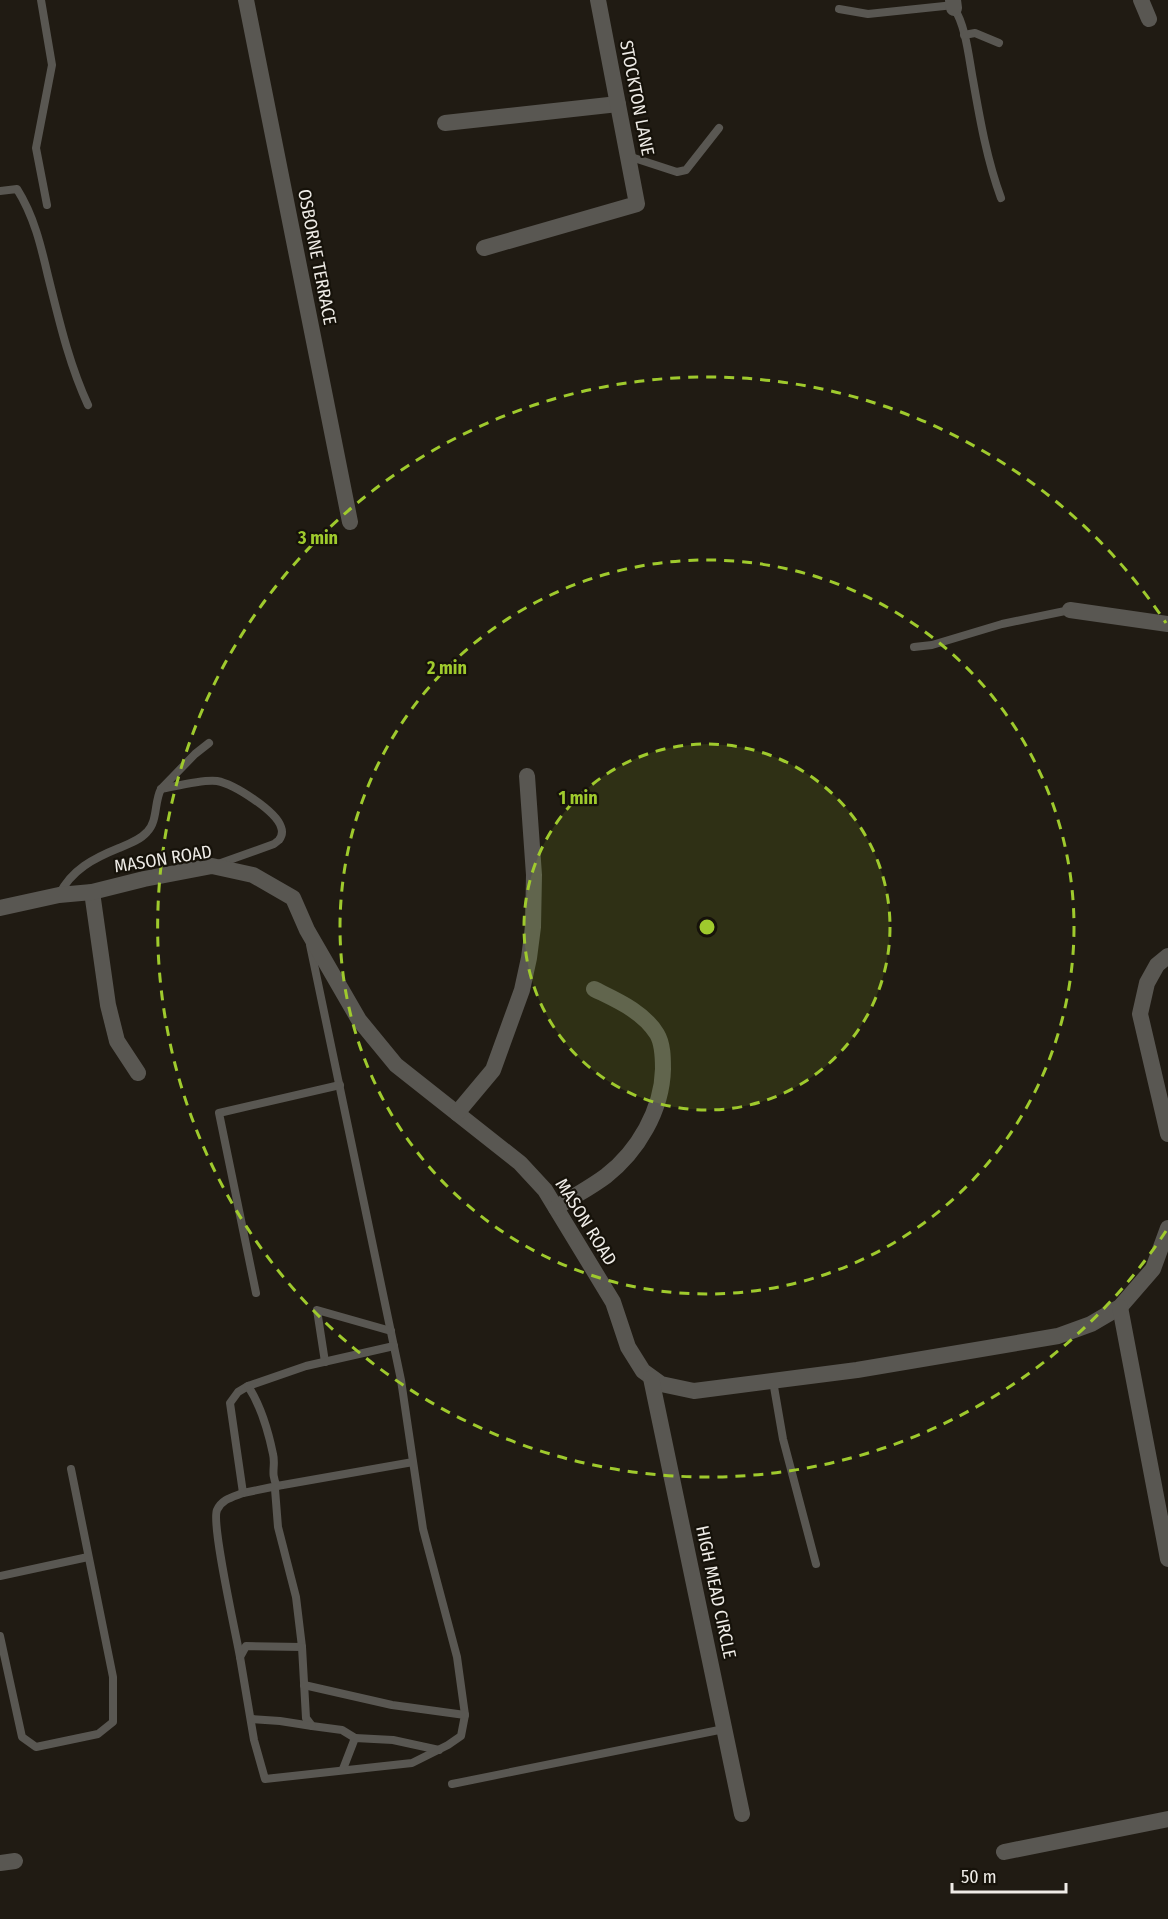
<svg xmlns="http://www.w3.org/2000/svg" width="1168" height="1919" viewBox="0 0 1168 1919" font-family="'Fira Sans Condensed',sans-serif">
  <rect width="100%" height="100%" fill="#201b13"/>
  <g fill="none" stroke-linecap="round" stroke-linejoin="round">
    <g stroke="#595752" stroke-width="8">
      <polyline points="41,0 52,65 36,148 47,205"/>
      <path d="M954 8C966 26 969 59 973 80 980 120 987 160 1001 198"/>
      <polyline points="839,9 868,14 954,5"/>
      <polyline points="964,35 975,33 999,43"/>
      <polyline points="628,156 677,172 686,170 719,128"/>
      <path d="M0 191 17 189C34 216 41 246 48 276 59 320 69 364 88 405"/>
      <polyline points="914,647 932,645 1002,624 1070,610"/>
      <path d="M161 789C177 786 203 779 217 781 234 784 276 811 281 827 283 832 282 836 279 840L274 844 218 864"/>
      <path d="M59 895C71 870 94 858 119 848 129 844 140 840 147 832 158 821 154 802 161 789L195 754 209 743"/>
      <polyline points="310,945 401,1380 423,1529 457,1657 465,1715 461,1736 448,1745 412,1763 265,1779 254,1740 240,1657 246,1646 302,1647 296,1597 278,1527 275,1489 277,1486 413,1462"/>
      <polyline points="256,1293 219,1113 340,1085"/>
      <polyline points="325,1362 317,1310 391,1331"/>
      <polyline points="773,1381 783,1439 816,1564"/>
      <path d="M248 1386C261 1406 268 1430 273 1454 276 1466 270 1473 277 1486L243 1493 230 1403 238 1392Z"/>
      <polyline points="248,1386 306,1366 394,1346"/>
      <polyline points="0,1576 88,1557"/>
      <polyline points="0,1636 22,1737 36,1747 98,1734 113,1722 113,1677 71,1469"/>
      <polyline points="302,1647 306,1718 312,1726 342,1730 355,1738"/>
      <path d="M240 1657C236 1634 211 1524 217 1510 222 1499 233 1497 243 1493"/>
      <polyline points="304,1685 392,1705 465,1715"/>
      <polyline points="252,1719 280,1721 312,1726"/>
      <polyline points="343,1769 355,1738 393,1740 439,1750"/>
      <polyline points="452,1784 724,1729"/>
    </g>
    <g stroke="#595752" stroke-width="16">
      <polyline points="246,0 350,522"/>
      <polyline points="953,0 954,8"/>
      <polyline points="1141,0 1149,19"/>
      <polyline points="445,123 618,104"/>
      <polyline points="484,248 637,204 598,0"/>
      <polyline points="1070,610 1168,624"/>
      <polyline points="92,892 108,1005 117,1041 138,1073"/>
      <polyline points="0,908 59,895 92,892 144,879 212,866 253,875 293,898 307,930 359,1020 396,1065 520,1163 545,1190 613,1302 628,1347 643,1371 661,1384 694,1391 857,1370 1058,1336 1091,1324 1120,1307 1153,1269 1168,1228"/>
      <polyline points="1168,956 1157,965 1147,983 1140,1014 1168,1134"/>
      <polyline points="457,1113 493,1070 522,990 529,958 533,927 534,875 527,776"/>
      <path d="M556 1208C572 1197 590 1188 606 1176 638 1151 662 1110 663 1069 663 1058 663 1044 657 1034 643 1011 616 1000 594 989"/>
      <polyline points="1120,1307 1168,1559"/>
      <polyline points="651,1378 742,1814"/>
      <polyline points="1004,1852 1168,1819"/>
      <polyline points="0,1863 15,1861"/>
    </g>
  </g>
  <circle cx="707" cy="927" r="183" fill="#9fca2d" fill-opacity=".12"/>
  <g fill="none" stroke="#9fca2d" stroke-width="3" stroke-dasharray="10 8">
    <circle cx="707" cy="927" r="183"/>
    <circle cx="707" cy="927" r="367"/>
    <path d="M1166 1231A550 550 0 1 1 1166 623"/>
  </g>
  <g text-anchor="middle" stroke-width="4.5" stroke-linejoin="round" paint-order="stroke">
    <g font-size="18" fill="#efece7" stroke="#16120a">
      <text transform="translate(637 98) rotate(79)" y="6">STOCKTON LANE</text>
      <text transform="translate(317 257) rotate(79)" y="6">OSBORNE TERRACE</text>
      <text transform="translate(163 859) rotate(-9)" y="6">MASON ROAD</text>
      <text transform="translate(586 1222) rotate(58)" y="6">MASON ROAD</text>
      <text transform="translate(716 1592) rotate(78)" y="6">HIGH MEAD CIRCLE</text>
    </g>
  </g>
  <circle cx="707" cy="927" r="9" fill="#9fca2d" stroke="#16120a" stroke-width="3"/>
  <g font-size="18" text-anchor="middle" font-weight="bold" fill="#9fca2d" stroke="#16120a" stroke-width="4.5" stroke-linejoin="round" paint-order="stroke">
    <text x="318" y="544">3 min</text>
    <text x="447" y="674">2 min</text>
    <text x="578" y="804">1 min</text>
  </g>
  <path d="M952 1883v9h114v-9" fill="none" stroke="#efece7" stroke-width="3"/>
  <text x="961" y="1883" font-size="18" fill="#efece7" stroke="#16120a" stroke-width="4.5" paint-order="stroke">50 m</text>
</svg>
